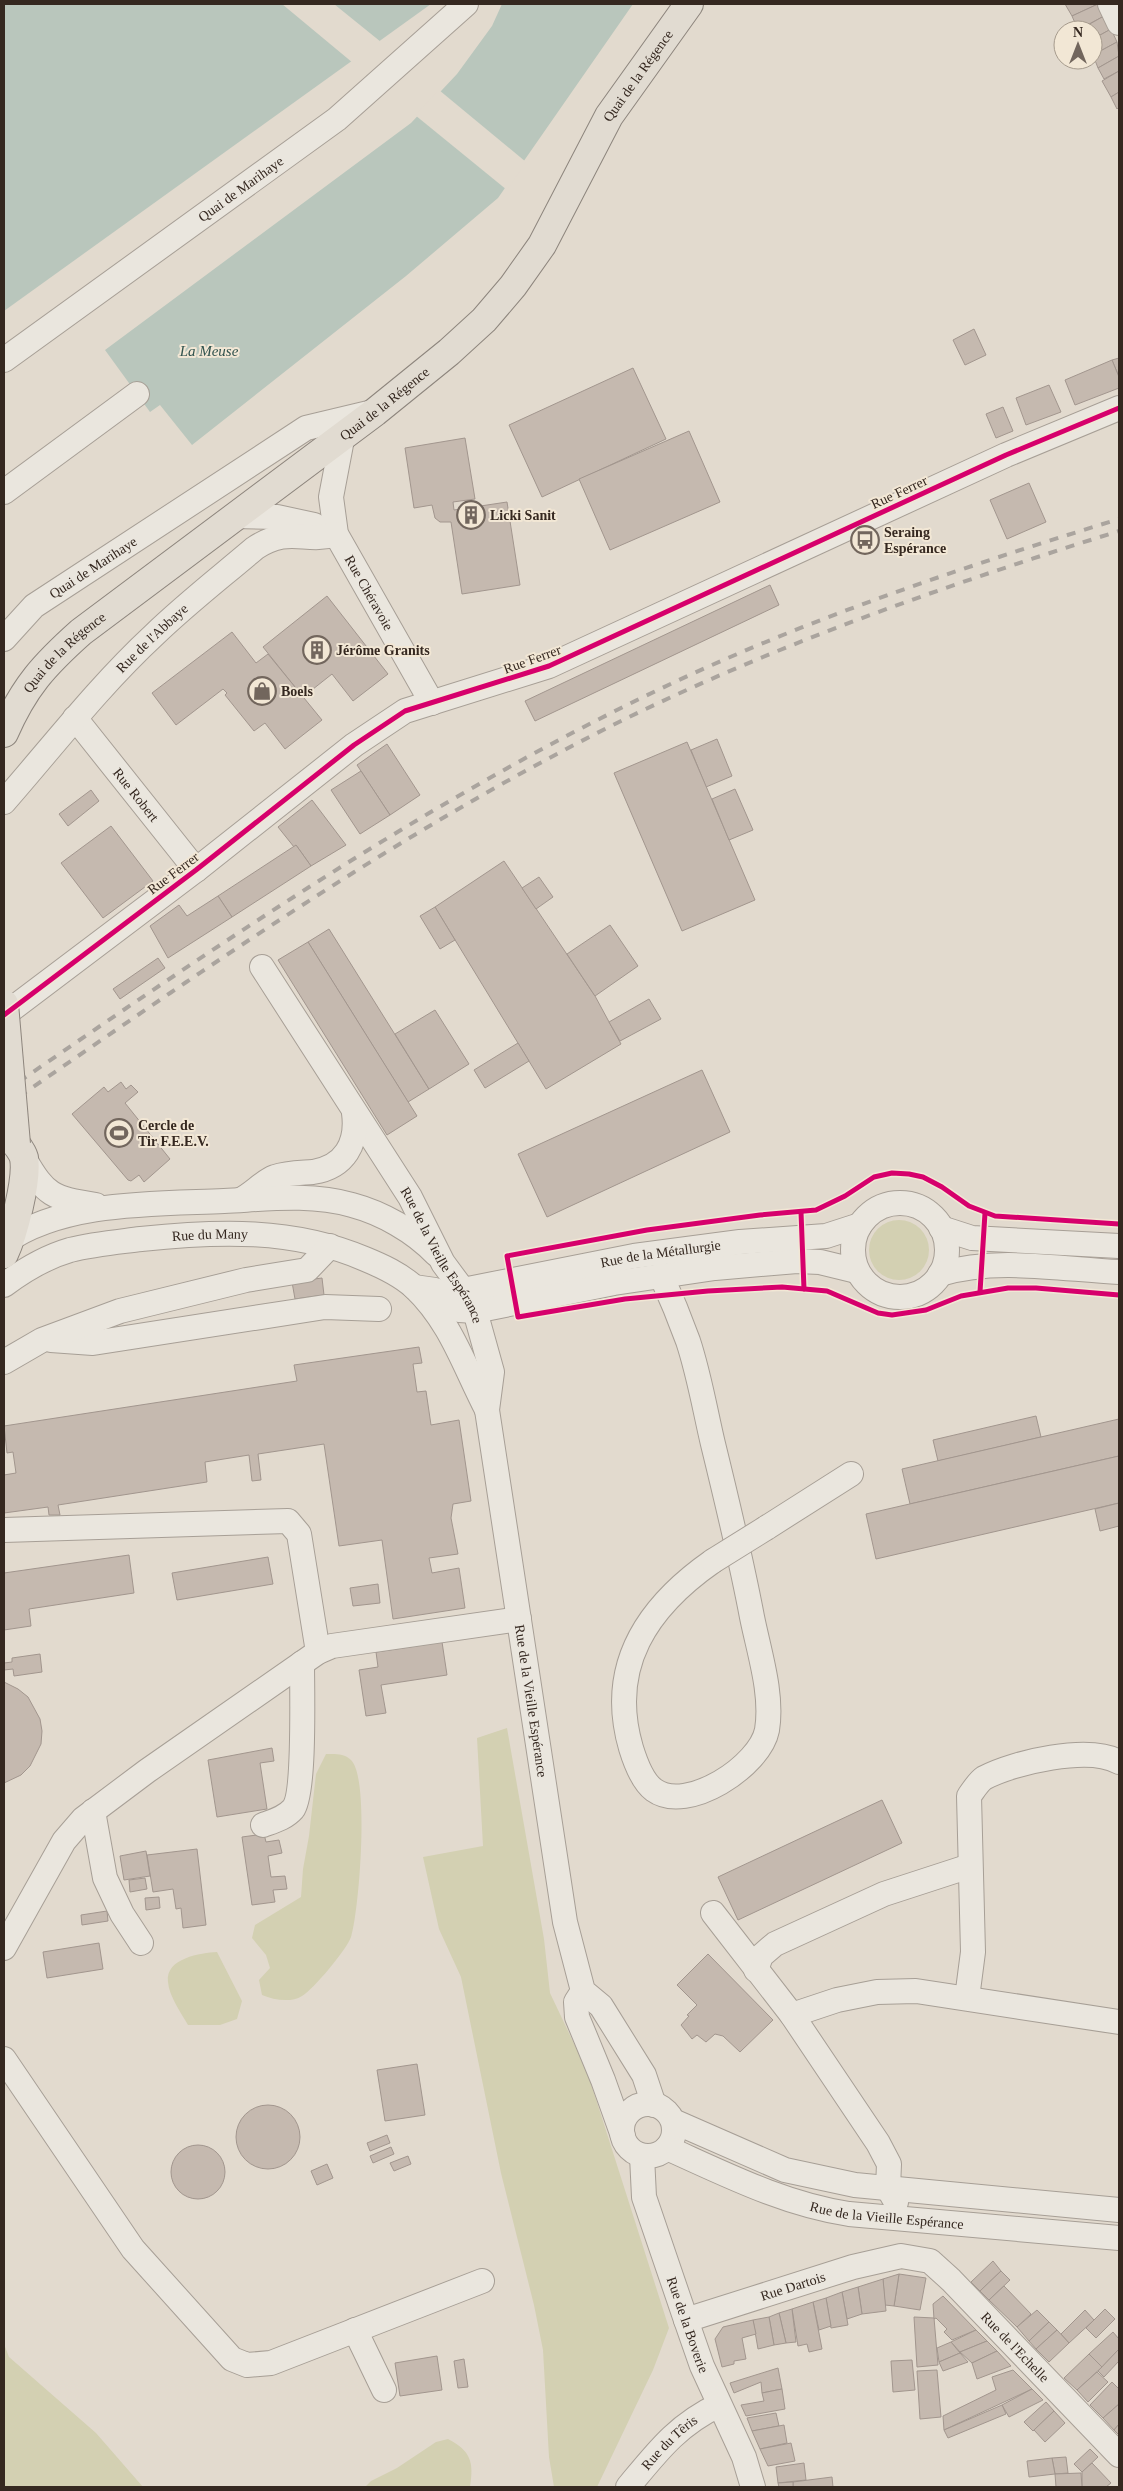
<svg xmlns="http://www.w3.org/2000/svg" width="1123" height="2491" viewBox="0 0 1123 2491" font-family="'Times New Roman',serif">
  <rect width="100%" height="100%" fill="#e2dace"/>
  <g fill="#d3d0b2">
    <circle cx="899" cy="1250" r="30"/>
    <polygon points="507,1728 544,1939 550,1993 587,2071 669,2328 653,2370 597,2487 554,2487 549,2457 543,2350 534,2305 501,2173 461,1977 439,1929 423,1857 483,1846 477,1738"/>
    <path d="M326 1754C335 1754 344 1753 351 1760 370 1778 359 1912 351 1937 347 1949 313 1990 302 1996 291 2003 274 2000 262 1995L259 1980 270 1968 266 1955 252 1938 255 1925 301 1897 303 1869 309 1836 316 1774Z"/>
    <path d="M217 1952 242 2001 237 2019 220 2025H188C181 2013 169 1996 168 1982 165 1958 201 1953 217 1952Z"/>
    <polygon points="4,2344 9,2357 96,2433 143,2487 4,2487"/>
    <path d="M448 2439C471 2451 474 2462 470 2487H365L371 2481 397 2468 436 2442Z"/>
  </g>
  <g fill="#b9c6bc">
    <polygon points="4,4 431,4 4,311"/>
    <polygon points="502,4 633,4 498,198 406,276 192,445 160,405 150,412 105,350 411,123 457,74 492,26"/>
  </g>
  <g fill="#e2dace">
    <polygon points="282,4 334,4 381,42 353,63"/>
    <polygon points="439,90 526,162 507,190 415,115"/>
  </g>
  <g fill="#c5b9af" stroke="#a2968e">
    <polygon points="1065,4 1098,4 1072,16"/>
    <polygon points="1098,4 1104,16 1078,30 1072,16"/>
    <polygon points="1104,16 1111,29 1093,39 1093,30 1079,30"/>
    <polygon points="1111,29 1117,42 1093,55 1093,39"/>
    <polygon points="1117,42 1119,56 1098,68 1093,55"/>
    <polygon points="1119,56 1119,71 1104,79 1098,68"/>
    <polygon points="1119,71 1119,92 1111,97 1102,81"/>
    <polygon points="1119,92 1119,107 1117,109 1111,97"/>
    <polygon points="974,329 986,355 965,365 953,340"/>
    <polygon points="1119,358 1119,377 1112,360"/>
    <polygon points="1112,360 1119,377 1119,388 1075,405 1065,380"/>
    <polygon points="633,368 666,439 542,497 509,425"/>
    <polygon points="1049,385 1061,412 1026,425 1016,398"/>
    <polygon points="1003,407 1013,431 996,438 986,414"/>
    <polygon points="689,431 720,502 610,550 579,479"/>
    <polygon points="465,438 475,499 453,502 454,510 507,502 520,585 462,594 451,522 440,522 435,518 432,505 414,508 405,448"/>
    <polygon points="1029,483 1046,522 1007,539 990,500"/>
    <polygon points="770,585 779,605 535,721 525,701"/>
    <polygon points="327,596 388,674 353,701 332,674 303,697 263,647"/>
    <polygon points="232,632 256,663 268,654 322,720 285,749 265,723 254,731 225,695 227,693 223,689 176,725 152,693"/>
    <polygon points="717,739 732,776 706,787 691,750"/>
    <polygon points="687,742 755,900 682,931 614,773"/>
    <polygon points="387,744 420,795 390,815 357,765"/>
    <polygon points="361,771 390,815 360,834 331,790"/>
    <polygon points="735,789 753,830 729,840 712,799"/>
    <polygon points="91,790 99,801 68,826 59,814"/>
    <polygon points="312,800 346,845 311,866 296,845 294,847 278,827"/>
    <polygon points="111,826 153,881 103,918 61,863"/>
    <polygon points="296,845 311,866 232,917 218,896"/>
    <polygon points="504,861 595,996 621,1044 546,1089 435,907"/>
    <polygon points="539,877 553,897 536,909 522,888"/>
    <polygon points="218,896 232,917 168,958 150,926 179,905 187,916"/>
    <polygon points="435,907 455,940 440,949 420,916"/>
    <polygon points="610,925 638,966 595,996 567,954"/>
    <polygon points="329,929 429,1089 408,1102 308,942"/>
    <polygon points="308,942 417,1116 387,1135 278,960"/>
    <polygon points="158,958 165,968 120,999 113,989"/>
    <polygon points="649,999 661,1019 620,1041 609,1022"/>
    <polygon points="435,1010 469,1064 429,1089 395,1034"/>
    <polygon points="518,1043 529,1061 485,1088 474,1070"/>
    <polygon points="702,1070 730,1132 547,1217 518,1154"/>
    <polygon points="121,1082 126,1089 131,1085 138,1092 125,1103 170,1159 144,1182 139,1175 131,1181 128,1180 72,1114 104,1087 108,1092"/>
    <polygon points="322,1278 324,1295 295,1299 292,1282"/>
    <polygon points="419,1347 422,1363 413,1364 417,1392 426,1391 431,1425 459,1420 471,1501 453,1504 451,1518 458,1554 429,1558 432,1573 459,1568 465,1608 393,1619 382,1540 339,1546 324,1444 258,1454 261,1480 252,1481 249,1455 205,1462 207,1482 58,1505 60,1515 49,1515 48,1507 4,1513 4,1475 16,1473 13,1452 7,1453 4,1426 297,1381 294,1365"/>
    <polygon points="1036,1416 1041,1437 938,1461 933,1440"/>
    <polygon points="1119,1419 1119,1456 910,1504 902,1469"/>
    <polygon points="1119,1456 1119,1503 876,1559 866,1514"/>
    <polygon points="1119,1503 1119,1526 1100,1531 1095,1509"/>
    <polygon points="129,1555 134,1593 29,1609 31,1626 4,1630 4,1573"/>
    <polygon points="268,1557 273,1584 177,1600 172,1573"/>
    <polygon points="378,1584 380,1603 353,1606 350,1588"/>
    <polygon points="442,1642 447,1675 381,1685 386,1713 366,1716 359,1670 378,1667 376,1652"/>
    <polygon points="40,1654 42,1672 14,1676 13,1669 4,1670 4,1663 12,1662 12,1658"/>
    <polygon points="4,1682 18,1689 28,1697 40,1719 42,1731 41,1744 30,1766 21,1775 4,1783"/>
    <polygon points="272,1748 274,1761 260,1763 267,1809 217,1817 208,1760"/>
    <polygon points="882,1800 902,1843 738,1920 718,1877"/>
    <polygon points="264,1834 266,1842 279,1840 282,1853 268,1856 271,1877 285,1876 287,1889 273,1890 275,1902 252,1905 242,1837"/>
    <polygon points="197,1849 206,1925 183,1928 181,1908 176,1909 173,1889 153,1892 147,1855"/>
    <polygon points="146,1851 150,1876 124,1880 120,1856"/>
    <polygon points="145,1878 147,1889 130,1892 129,1880"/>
    <polygon points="159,1897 160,1908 146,1910 145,1898"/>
    <polygon points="107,1911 108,1921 82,1925 81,1915"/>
    <polygon points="99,1943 103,1969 47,1978 43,1952"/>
    <polygon points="708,1954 773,2020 740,2052 723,2036 715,2034 706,2042 697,2035 692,2039 681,2025 689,2016 687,2015 697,2005 677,1985"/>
    <polygon points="417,2064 425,2115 385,2121 377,2070"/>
    <circle cx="268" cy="2137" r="32"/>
    <polygon points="387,2135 390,2143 370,2151 367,2143"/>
    <circle cx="198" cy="2172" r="27"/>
    <polygon points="391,2147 394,2154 373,2163 370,2156"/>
    <polygon points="408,2156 411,2164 394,2171 390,2163"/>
    <polygon points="327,2164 333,2178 317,2185 311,2171"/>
    <polygon points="993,2261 1001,2271 980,2291 971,2282"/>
    <polygon points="1001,2271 1010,2280 989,2300 980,2291"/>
    <polygon points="899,2274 926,2278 920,2310 894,2306"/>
    <polygon points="899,2274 894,2306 885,2305 883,2279"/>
    <polygon points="883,2279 886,2311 862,2314 858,2287"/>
    <polygon points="1004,2286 1031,2314 1017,2327 989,2300"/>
    <polygon points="858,2287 862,2314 847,2319 842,2292"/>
    <polygon points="842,2292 848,2325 831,2328 826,2298"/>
    <polygon points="943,2296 976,2330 952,2340 944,2332 947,2329 936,2318 934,2319 933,2304"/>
    <polygon points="826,2298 831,2326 819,2330 813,2302"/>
    <polygon points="813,2302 822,2349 809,2352 807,2344 798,2346 792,2309"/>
    <polygon points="792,2309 796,2342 786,2343 779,2313"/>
    <polygon points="1105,2309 1115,2319 1096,2338 1086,2328"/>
    <polygon points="1037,2310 1049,2322 1029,2341 1017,2327"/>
    <polygon points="1085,2310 1094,2320 1069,2343 1061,2334"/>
    <polygon points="779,2313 786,2343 774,2345 769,2317"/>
    <polygon points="769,2317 774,2345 758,2349 753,2320"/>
    <polygon points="914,2317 934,2318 938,2365 917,2367"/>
    <polygon points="753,2320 756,2334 742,2338 746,2359 734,2361 734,2364 722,2367 715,2339 723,2327"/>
    <polygon points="1049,2322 1057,2330 1036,2349 1029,2341"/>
    <polygon points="976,2330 987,2341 960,2352 951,2342"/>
    <polygon points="1057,2330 1069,2343 1049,2362 1036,2349"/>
    <polygon points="1113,2332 1119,2339 1119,2349 1102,2367 1089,2354"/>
    <polygon points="987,2341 997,2351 972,2363 960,2352"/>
    <polygon points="951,2342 960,2353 939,2362 937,2348"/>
    <polygon points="1119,2349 1119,2361 1104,2377 1098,2371"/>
    <polygon points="997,2351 1011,2366 977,2379 972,2363"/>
    <polygon points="960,2353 968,2362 943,2371 939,2362"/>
    <polygon points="1089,2354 1102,2367 1077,2390 1064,2378"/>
    <polygon points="437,2356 442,2390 400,2396 395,2363"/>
    <polygon points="464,2359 468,2387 458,2388 454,2361"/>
    <polygon points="912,2360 915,2390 893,2392 891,2361"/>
    <polygon points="778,2368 782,2389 762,2393 761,2382 734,2393 730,2383"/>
    <polygon points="937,2370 941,2417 920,2419 917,2371"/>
    <polygon points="1013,2370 1032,2389 944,2430 943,2416 996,2390 992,2377"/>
    <polygon points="1097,2372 1108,2382 1088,2402 1077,2390"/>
    <polygon points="1112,2382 1119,2389 1119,2404 1103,2418 1090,2405"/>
    <polygon points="782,2389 785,2409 746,2416 741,2405 764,2401 762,2393"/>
    <polygon points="1032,2389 1043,2400 1009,2417 1002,2405"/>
    <polygon points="1046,2402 1054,2411 1033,2431 1024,2422"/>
    <polygon points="1119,2404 1119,2424 1114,2430 1103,2418"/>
    <polygon points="1002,2405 1006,2414 948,2438 944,2430"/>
    <polygon points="1054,2411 1065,2423 1045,2442 1034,2430"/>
    <polygon points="776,2413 779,2426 752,2431 747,2418"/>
    <polygon points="1119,2424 1119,2435 1114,2430"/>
    <polygon points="784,2425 787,2443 760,2449 752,2431"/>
    <polygon points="791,2443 795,2461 768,2466 760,2449"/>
    <polygon points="1090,2449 1098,2457 1082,2472 1074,2464"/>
    <polygon points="1066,2457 1068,2473 1055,2474 1052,2458"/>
    <polygon points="1052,2458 1055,2474 1029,2477 1027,2461"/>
    <polygon points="804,2463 806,2480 778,2483 776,2467"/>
    <polygon points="1092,2463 1111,2483 1106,2487 1082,2487 1082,2472"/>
    <polygon points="1081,2473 1082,2487 1056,2487 1055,2474"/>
    <polygon points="832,2477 833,2487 793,2487 793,2482"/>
    <polygon points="793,2482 793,2487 779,2487 778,2483"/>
  </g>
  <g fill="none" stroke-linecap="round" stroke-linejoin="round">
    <defs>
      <g id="minor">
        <polyline points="1110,4 1119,23"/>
        <path id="s1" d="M4 360 337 119 466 4"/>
        <path id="s2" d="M343 434 331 497 336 534 432 703"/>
        <polyline points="4,492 137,394"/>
        <polyline points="234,516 277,517 314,525"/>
        <path id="s3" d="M4 639 34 606 306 428 373 412"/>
        <path id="s4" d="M75 718 196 870"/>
        <path id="s5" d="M4 802C53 746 99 686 154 635 186 604 221 577 255 548 290 525 305 544 336 534"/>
        <path id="s6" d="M262 967 410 1197 443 1263 463 1290 475 1311 492 1372 487 1410 565 1922 583 1991 601 2006 644 2075 654 2105"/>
        <polyline points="4,1015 196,870 354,745 405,711 549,666 1006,455 1119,408"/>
        <path d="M24 1158C46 1196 52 1198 96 1205"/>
        <path d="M240 1200C253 1194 262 1182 275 1177 287 1173 301 1173 313 1172 345 1167 358 1143 354 1113"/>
        <circle cx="900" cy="1250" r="47"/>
        <polyline points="941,1228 972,1238 1119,1246"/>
        <path d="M4 1243C62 1201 155 1204 224 1201 266 1199 310 1193 352 1205 382 1213 414 1231 436 1254"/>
        <path d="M940 1274C998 1257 1059 1269 1119 1272"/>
        <path d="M661 1275C671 1297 680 1319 688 1341 699 1374 705 1410 713 1444 727 1501 741 1559 752 1617 759 1652 773 1694 767 1730 760 1766 687 1814 654 1790 643 1782 635 1761 631 1748 607 1666 647 1607 713 1561"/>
        <path id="s7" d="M4 1285C24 1270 46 1257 70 1250 94 1244 118 1242 141 1239 217 1231 293 1228 365 1259 382 1266 400 1274 414 1287 451 1322 464 1366 487 1410"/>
        <polyline points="414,1287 435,1290 459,1310 475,1311 614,1283 715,1268 797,1261 820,1262 857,1271"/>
        <path id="s8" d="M463 1290 634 1256 740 1242 826 1236 860 1225"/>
        <polyline points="51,1340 93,1343 325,1307 379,1309"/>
        <polyline points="4,1362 42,1340 120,1311 246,1280 307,1270 330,1246"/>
        <polyline points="766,1528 851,1474"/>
        <polyline points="4,1530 288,1521 299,1534 318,1652"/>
        <polyline points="93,1811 105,1878 122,1914 141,1943"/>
        <path d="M263 1825C274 1821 285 1818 293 1809 305 1794 302 1688 302 1663"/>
        <polyline points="713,1913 792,2015 878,2143 889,2164 888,2188 896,2202"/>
        <polyline points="4,1948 64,1841 83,1819 147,1771 318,1652 332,1646 519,1619"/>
        <polyline points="756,1970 761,1956 775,1944 884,1894 970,1866"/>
        <polyline points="583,1991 576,2002 577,2017 603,2080 623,2136"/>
        <path d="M967 1998 973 1952 969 1796C973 1791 978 1782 984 1778 1014 1762 1089 1745 1119 1762"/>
        <polyline points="792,2015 837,2000 877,1992 916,1991 1119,2022"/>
        <polyline points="4,2059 133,2249 232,2359 247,2365 271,2363 482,2281"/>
        <circle cx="648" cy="2130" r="26"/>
        <polyline points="673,2121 785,2170 855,2185 1119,2210"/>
        <path id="s9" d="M667 2148C727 2175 784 2204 849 2214L1119 2238"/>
        <path id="s10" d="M642 2156 644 2197 686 2320 702 2366 744 2457 753 2487"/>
        <path id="s11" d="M686 2320 853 2267 901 2256 930 2261 951 2280 1119 2455"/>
        <polyline points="355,2330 384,2390"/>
        <path id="s12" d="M628 2487C657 2452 677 2425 719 2405"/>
      </g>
      <g id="major">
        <path id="s13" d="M4 733C24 687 44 665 81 632L375 412 449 352 484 320 513 286 542 245 609 116 689 4"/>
        <path d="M4 1254C13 1235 28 1179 24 1158 23 1154 19 1148 16 1144"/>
      </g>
    </defs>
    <use href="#minor" stroke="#a79f96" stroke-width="26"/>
    <use href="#major" stroke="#8d857d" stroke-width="30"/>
    <use href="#minor" stroke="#eae6de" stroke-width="24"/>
    <use href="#major" stroke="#e1dbd1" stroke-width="28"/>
    <g stroke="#aaa49e" stroke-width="4" stroke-dasharray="9 9" stroke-linecap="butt">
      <path d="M4 1092C222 942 439 792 679 680 821 614 970 565 1119 519"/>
      <path d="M4 1107C199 973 393 836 605 729 770 646 944 586 1119 531"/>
    </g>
    <defs>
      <polyline id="minor-bridge" points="713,1561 766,1528"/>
      <polyline id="major-bridge" points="4,1004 16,1144"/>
    </defs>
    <use href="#minor-bridge" stroke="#a79f96" stroke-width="26" stroke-linecap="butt"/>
    <use href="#major-bridge" stroke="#8d857d" stroke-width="30" stroke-linecap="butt"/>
    <use href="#minor-bridge" stroke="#eae6de" stroke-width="24"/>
    <use href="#major-bridge" stroke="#e1dbd1" stroke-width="28"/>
    <defs>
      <g id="cycleway">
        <polyline points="4,1015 196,870 354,745 405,711 549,666 1006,455 1119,408"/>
        <polyline points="801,1212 804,1289"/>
        <polyline points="1119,1224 995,1216 969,1206 942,1187 923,1177 909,1174 892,1173 874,1177 845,1196 816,1210 760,1215 647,1230 507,1256 518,1317 625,1299 708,1291 782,1287 827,1291 878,1313 892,1315 926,1310 961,1296 1008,1288 1036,1288 1119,1295"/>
        <polyline points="980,1292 985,1213"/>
      </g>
    </defs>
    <use href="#cycleway" stroke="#f2e7d5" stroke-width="8"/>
    <use href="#cycleway" stroke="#d6006c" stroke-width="5"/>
  </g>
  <defs>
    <symbol id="building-ring" viewBox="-11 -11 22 22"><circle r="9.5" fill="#f2e7d5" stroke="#72665d" stroke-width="1.5"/><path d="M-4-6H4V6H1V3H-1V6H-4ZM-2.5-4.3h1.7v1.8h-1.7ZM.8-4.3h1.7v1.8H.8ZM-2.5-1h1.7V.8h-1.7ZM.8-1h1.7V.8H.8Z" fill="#72665d"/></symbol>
    <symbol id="bus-ring" viewBox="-11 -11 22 22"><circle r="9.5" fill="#f2e7d5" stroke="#72665d" stroke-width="1.5"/><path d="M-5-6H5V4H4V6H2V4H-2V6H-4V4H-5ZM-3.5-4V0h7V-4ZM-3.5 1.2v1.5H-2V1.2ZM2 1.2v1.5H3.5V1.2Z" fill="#72665d"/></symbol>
    <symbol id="shop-ring" viewBox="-11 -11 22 22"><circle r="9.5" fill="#f2e7d5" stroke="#72665d" stroke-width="1.5"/><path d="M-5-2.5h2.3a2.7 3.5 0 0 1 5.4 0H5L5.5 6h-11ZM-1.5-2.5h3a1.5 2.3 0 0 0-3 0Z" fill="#72665d"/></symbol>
    <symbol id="stadium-ring" viewBox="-11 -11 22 22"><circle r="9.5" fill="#f2e7d5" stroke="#72665d" stroke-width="1.5"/><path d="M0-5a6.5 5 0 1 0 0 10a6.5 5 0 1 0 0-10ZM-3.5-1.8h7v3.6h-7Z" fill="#72665d"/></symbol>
  </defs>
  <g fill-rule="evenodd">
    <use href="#building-ring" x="455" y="499" width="32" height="32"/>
    <use href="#bus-ring" x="849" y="524" width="32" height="32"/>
    <use href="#building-ring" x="301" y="634" width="32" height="32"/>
    <use href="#shop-ring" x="246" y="675" width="32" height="32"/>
    <use href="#stadium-ring" x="103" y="1117" width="32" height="32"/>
  </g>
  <g text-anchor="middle" stroke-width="4" stroke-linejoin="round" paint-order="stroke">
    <g font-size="14" fill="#352820" stroke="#f2e7d5">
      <text dy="5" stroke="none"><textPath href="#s13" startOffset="928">Quai de la Régence</textPath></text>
      <text dy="5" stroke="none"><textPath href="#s1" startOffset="292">Quai de Marihaye</textPath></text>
      <text dy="5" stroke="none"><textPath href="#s13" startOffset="508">Quai de la Régence</textPath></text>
      <text transform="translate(899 492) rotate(-25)" y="5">Rue Ferrer</text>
      <text dy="5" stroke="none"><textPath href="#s3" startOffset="115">Quai de Marihaye</textPath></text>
      <text dy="5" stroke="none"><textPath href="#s2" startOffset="169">Rue Chéravoie</textPath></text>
      <text dy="5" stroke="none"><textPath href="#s5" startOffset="221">Rue de l'Abbaye</textPath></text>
      <text dy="5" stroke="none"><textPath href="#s13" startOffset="102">Quai de la Régence</textPath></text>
      <text transform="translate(532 659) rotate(-20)" y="5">Rue Ferrer</text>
      <text dy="5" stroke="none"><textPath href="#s4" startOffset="98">Rue Robert</textPath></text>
      <text transform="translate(173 873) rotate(-37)" y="5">Rue Ferrer</text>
      <text dy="5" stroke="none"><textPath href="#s7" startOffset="216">Rue du Many</textPath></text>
      <text dy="5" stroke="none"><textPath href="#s8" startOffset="201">Rue de la Métallurgie</textPath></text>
      <text dy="5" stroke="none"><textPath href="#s6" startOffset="340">Rue de la Vieille Espérance</textPath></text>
      <text dy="5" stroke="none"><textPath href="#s6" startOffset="801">Rue de la Vieille Espérance</textPath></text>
      <text dy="5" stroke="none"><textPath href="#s9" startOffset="232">Rue de la Vieille Espérance</textPath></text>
      <text dy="5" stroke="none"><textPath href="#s11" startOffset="112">Rue Dartois</textPath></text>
      <text dy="5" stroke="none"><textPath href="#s10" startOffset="176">Rue de la Boverie</textPath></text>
      <text dy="5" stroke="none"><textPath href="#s11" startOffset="375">Rue de l'Echelle</textPath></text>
      <text dy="5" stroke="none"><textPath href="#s12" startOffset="61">Rue du Têris</textPath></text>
    </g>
    <g font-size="14" font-weight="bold" fill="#352820" stroke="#f2e7d5" text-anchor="start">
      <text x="490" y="520">Licki Sanit</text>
      <text x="884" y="537">Seraing<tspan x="884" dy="16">Espérance</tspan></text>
      <text x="336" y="655">Jérôme Granits</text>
      <text x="281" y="696">Boels</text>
      <text x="138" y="1130">Cercle de<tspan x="138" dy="16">Tir F.E.E.V.</tspan></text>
    </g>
    <g font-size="15" font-style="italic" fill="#31534e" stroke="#f2e7d5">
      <text x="209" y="356">La Meuse</text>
    </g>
  </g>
  <rect width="1123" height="2491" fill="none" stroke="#352820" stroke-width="10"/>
  <g transform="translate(1078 45)"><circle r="24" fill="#f2e7d5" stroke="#a69b8d"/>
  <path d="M0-4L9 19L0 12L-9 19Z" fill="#72665d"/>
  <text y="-8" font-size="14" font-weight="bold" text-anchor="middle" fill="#352820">N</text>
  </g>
</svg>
